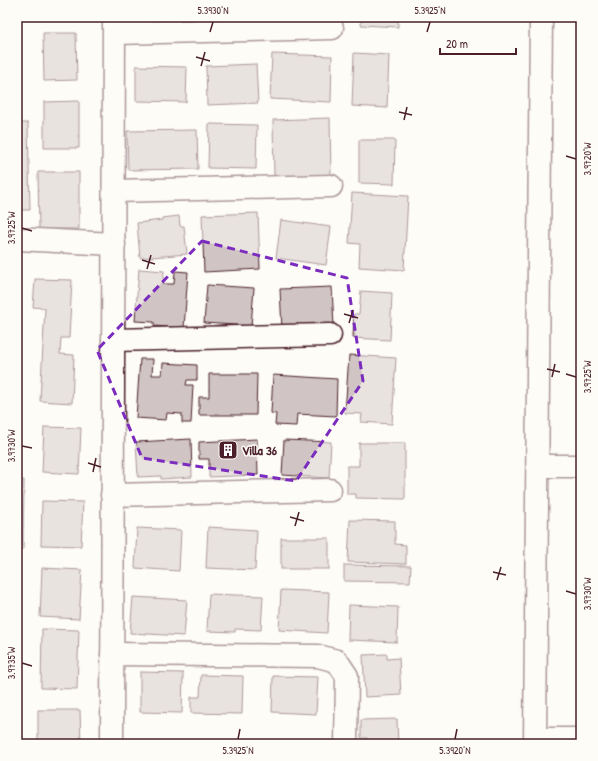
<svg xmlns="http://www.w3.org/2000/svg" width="598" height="761" viewBox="0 0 598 761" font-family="'Patrick Hand',sans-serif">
  <rect width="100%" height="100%" fill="#fdfcf7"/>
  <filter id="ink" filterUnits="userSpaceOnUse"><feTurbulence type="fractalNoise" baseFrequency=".025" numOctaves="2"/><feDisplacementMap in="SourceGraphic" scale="8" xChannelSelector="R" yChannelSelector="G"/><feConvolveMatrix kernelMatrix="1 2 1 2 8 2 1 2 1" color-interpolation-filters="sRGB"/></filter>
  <g filter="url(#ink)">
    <g fill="#d0c5c4" stroke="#4a1f2b">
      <polygon points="361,17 398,17 398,27 361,25"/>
      <polygon points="43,33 76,33 77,80 44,81"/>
      <polygon points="354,53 389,55 387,108 352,106"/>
      <polygon points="272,54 332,56 331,102 270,99"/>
      <polygon points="256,64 258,103 207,105 206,66"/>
      <polygon points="136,66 187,67 186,102 136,101"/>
      <polygon points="79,101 79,148 44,148 44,102"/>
      <polygon points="330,118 331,176 274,178 273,120"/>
      <polygon points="17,123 28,123 30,210 17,210"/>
      <polygon points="209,124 257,125 256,169 208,168"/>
      <polygon points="197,130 198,169 128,170 127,131"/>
      <polygon points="359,140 395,140 394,184 359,183"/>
      <polygon points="38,172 79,172 79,229 39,229"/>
      <polygon points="352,193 408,196 404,270 359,267 360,244 349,243"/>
      <polygon points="258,213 260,269 204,272 202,215"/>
      <polygon points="179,216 180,226 184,226 187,254 140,258 137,223 162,220 162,218"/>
      <polygon points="281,220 331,227 326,265 276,258"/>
      <polygon points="139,269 164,271 163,284 174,284 175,271 188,272 184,328 154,326 154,322 135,321"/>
      <polygon points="35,279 72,280 69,338 61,338 60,354 74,355 72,403 40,401 45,308 33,307"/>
      <polygon points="207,285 254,288 251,326 204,323"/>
      <polygon points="332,287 334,327 282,329 280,289"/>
      <polygon points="361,291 392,293 390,340 353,338 354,314 359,314"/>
      <polygon points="349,355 396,358 392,424 361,422 362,414 345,413"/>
      <polygon points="140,359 153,359 152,375 162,375 163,363 197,365 197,380 187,380 186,385 193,385 191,423 182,423 182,414 167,413 166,420 136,418"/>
      <polygon points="209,374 257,374 256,415 199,415 199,397 209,397"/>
      <polygon points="273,375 337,379 336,416 297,414 296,426 275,425 276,414 271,413"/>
      <polygon points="44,427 81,428 79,474 42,472"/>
      <polygon points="191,439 192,477 161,479 161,476 138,477 136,442"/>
      <polygon points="257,439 258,475 209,477 209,459 199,459 199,442"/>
      <polygon points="284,440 331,442 329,478 282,475"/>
      <polygon points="359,443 405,443 405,499 356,498 356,494 347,494 347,466 359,466"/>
      <polygon points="17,480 24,480 23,549 17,549"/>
      <polygon points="42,501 83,502 81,546 41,545"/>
      <polygon points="350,520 395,521 395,544 406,545 406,564 348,562"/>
      <polygon points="208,527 257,530 255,570 206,568"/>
      <polygon points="137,528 181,530 179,571 135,568"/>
      <rect x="281" y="538" width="48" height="31"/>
      <polygon points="344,565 411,566 410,582 344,581"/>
      <polygon points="42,568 82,570 79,619 40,617"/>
      <polygon points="281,590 329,592 327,633 279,630"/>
      <polygon points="209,594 263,596 261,630 235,629 235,632 207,631"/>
      <polygon points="133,597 187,600 184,636 130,633"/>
      <polygon points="349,605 398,607 397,642 348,640"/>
      <polygon points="42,629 79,630 77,689 41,688"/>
      <polygon points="387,654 387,659 399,658 401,695 365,697 363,655"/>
      <polygon points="140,672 183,673 182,713 140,712"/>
      <polygon points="201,675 243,676 242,714 191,713 191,697 200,697"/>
      <polygon points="273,676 318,677 316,714 272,712"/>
      <polygon points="38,710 80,710 81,744 38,744"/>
      <polygon points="397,719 398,744 367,744 367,738 361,738 361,720"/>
    </g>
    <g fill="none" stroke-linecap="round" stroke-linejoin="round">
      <defs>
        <g id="street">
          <polyline points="115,33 332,28"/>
          <polyline points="114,191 331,186"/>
          <polyline points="17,239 114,244"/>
          <polyline points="113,340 330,335"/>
          <polyline points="538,466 581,466"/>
          <polyline points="112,495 330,490"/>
          <polyline points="112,654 318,656 337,661 347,676 346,744"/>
          <polyline points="535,739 581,739"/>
          <polyline points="112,744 114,17"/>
          <polyline points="535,744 541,17"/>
        </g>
      </defs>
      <use href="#street" stroke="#4a1f2b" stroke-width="25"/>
      <use href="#street" stroke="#fdfcf7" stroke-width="22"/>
    </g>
  </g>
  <path d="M0 0H598V761H0ZM202 241 347 278 363 381 296 481 142 458 97 350Z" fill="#fdfcf7" fill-opacity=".55" fill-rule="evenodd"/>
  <path fill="none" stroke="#7b2cbf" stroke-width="3" stroke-dasharray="8 5" stroke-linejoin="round" d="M202 241 347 278 363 381 296 481 142 458 97 350Z"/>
  <path fill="none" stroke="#4a1f2b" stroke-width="1.5" d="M210 32 213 22M427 32 430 22M196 57 210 61M201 66 205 52M399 112 412 115M404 120 407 107M566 156 576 159M22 228 32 231M142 260 155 264M147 269 151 255M344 314 358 318M349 323 353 310M547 369 560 372M566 374 576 377M552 377 555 364M22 446 32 448M88 463 101 467M93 472 96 458M290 517 304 521M295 526 299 512M493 572 506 575M497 580 501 567M566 591 576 594M22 663 32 666M238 739 240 729M455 739 457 729"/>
  <defs>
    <symbol id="building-square" viewBox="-11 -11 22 22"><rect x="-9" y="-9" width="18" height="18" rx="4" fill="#4a1f2b" stroke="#fdfcf7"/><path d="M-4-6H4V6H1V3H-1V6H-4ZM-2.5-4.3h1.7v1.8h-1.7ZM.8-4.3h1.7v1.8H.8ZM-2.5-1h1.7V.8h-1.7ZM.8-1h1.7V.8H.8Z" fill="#fff"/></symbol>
  </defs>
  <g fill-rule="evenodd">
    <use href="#building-square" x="217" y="439" width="22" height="22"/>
  </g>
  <g text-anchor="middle" stroke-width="3" stroke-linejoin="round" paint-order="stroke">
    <g font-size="13" font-weight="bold" fill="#4a1f2b" stroke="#fdfcf7" text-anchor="start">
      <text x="242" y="455">Villa 36</text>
    </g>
  </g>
  <rect width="598" height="761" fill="none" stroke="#fdfcf7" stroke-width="44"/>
  <path d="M440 48v6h76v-6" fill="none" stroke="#4a1f2b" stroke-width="2"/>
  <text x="446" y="48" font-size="12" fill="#4a1f2b" stroke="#fdfcf7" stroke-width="3" paint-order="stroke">20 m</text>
  <rect x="22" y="22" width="554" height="717" fill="none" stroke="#4a1f2b" stroke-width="1.5"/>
  <g font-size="10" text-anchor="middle" fill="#4a1f2b">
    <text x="213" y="14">5.3930°N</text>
    <text x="430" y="14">5.3925°N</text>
    <text transform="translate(587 159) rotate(-90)" y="4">3.9720°W</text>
    <text transform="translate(11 228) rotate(-90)" y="4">3.9725°W</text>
    <text transform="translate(587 377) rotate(-90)" y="4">3.9725°W</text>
    <text transform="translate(11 446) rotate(-90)" y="4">3.9730°W</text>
    <text transform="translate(587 594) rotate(-90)" y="4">3.9730°W</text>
    <text transform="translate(11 663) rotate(-90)" y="4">3.9735°W</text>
    <text x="238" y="754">5.3925°N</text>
    <text x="455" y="754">5.3920°N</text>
  </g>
</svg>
